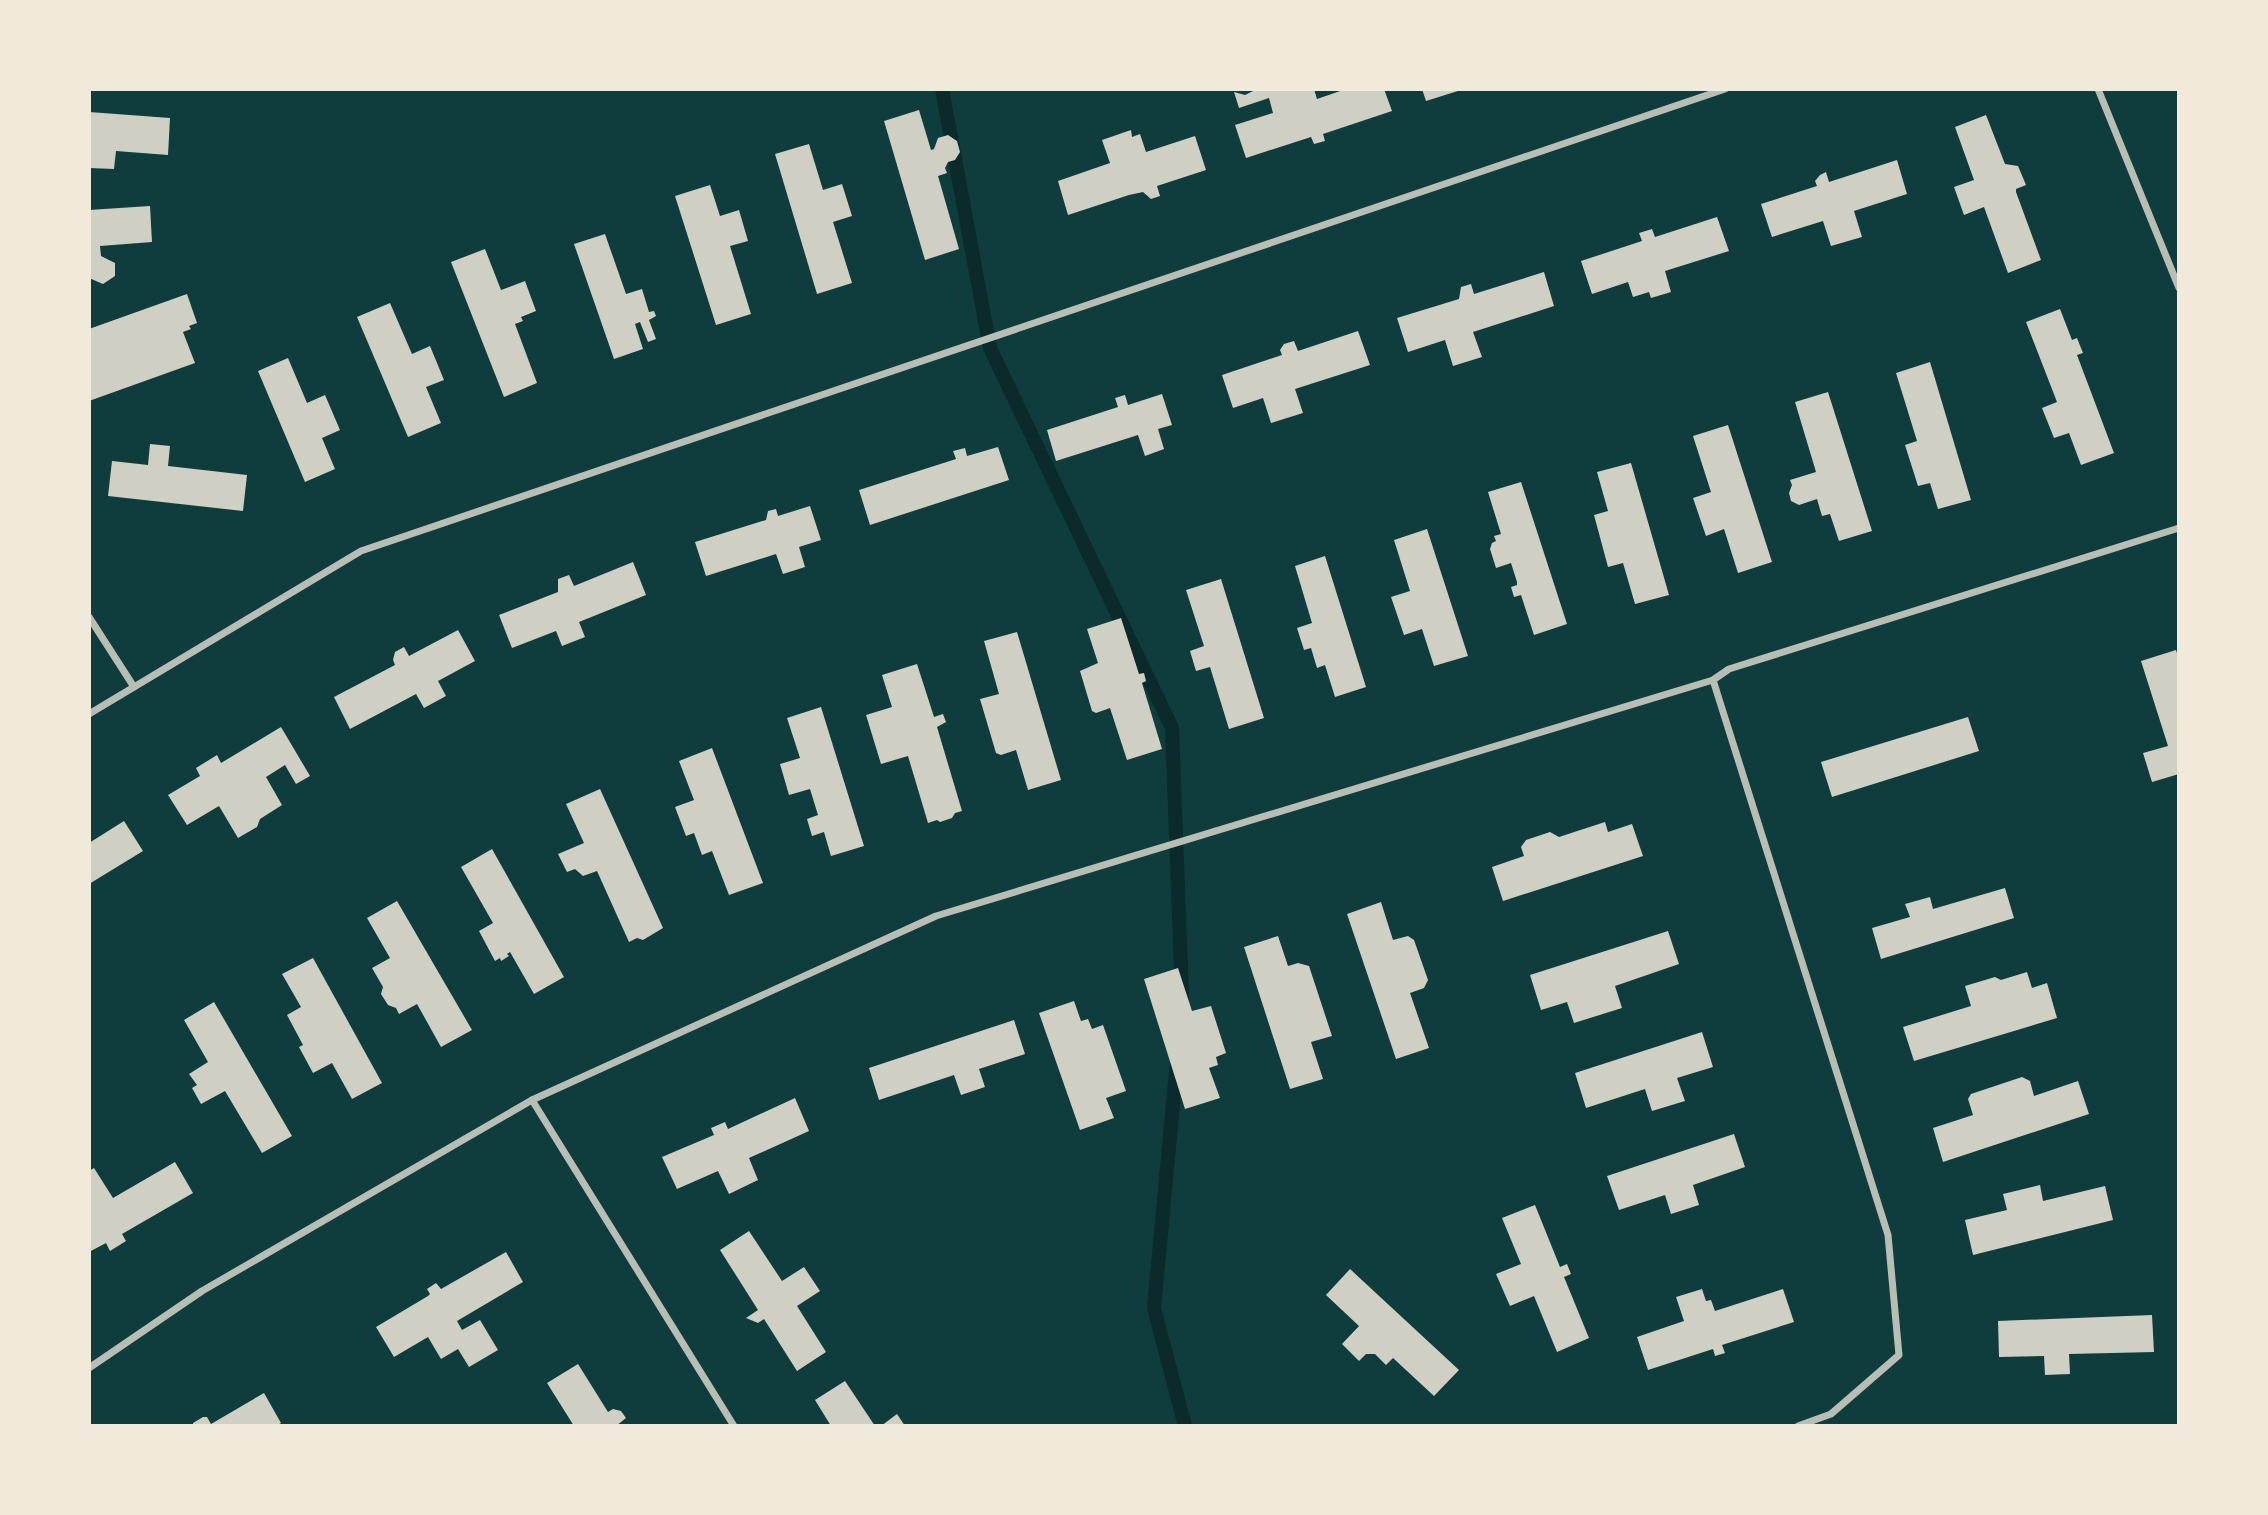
<svg xmlns="http://www.w3.org/2000/svg" width="2268" height="1515" viewBox="0 0 2268 1515" font-family="'Work Sans',sans-serif">
  <rect width="100%" height="100%" fill="#0f3d3e"/>
  <g fill="none" stroke-linecap="round" stroke-linejoin="round">
    <g stroke="#0a2a2b" stroke-width="14">
      <polyline points="942,89 990,348 1172,728 1182,996"/>
      <polyline points="1177,1061 1154,1308 1185,1426"/>
    </g>
  </g>
  <g fill="#cfcfc3">
    <polygon points="1257,89 1314,89 1317,99 1346,89 1384,89 1392,111 1323,134 1325,141 1314,144 1311,137 1246,158 1235,125 1273,113 1269,98 1239,108 1234,92 1245,95"/>
    <polygon points="1422,89 1461,89 1461,90 1426,101"/>
    <polygon points="919,110 931,150 934,149 938,138 948,135 957,141 960,152 955,160 948,162 945,168 947,173 938,176 959,249 925,260 884,121"/>
    <polygon points="89,112 170,118 168,155 116,151 114,169 89,168"/>
    <polygon points="1986,115 2005,164 2018,166 2026,185 2016,189 2016,192 2041,260 2008,273 1984,207 1964,215 1954,187 1974,180 1955,127"/>
    <polygon points="1131,130 1132,137 1140,134 1146,152 1195,136 1206,170 1157,186 1160,196 1151,199 1143,192 1129,195 1068,215 1058,181 1110,163 1102,140"/>
    <polygon points="809,144 823,190 842,184 852,216 833,222 852,283 817,294 775,154"/>
    <polygon points="1897,160 1907,194 1854,211 1862,237 1831,246 1823,221 1772,237 1761,204 1817,186 1815,181 1820,175 1826,172 1829,182"/>
    <polygon points="710,185 720,216 739,210 748,241 730,246 751,314 716,325 675,196"/>
    <polygon points="150,206 152,242 100,246 101,256 115,263 115,276 103,284 89,278 89,210"/>
    <polygon points="1717,217 1729,251 1665,271 1671,292 1651,298 1649,292 1633,297 1628,282 1592,294 1581,261 1642,241 1639,233 1652,229 1655,237"/>
    <polygon points="605,234 626,294 642,289 649,312 654,311 656,316 649,320 656,339 648,342 640,322 635,324 643,349 614,359 574,244"/>
    <polygon points="485,249 501,290 525,281 536,311 521,317 523,321 515,324 537,383 504,397 451,262"/>
    <polygon points="1544,272 1554,306 1473,332 1482,357 1453,366 1445,340 1408,352 1397,318 1459,299 1461,287 1471,284 1474,294"/>
    <polygon points="187,294 197,323 189,326 191,329 183,332 195,363 89,401 89,329"/>
    <polygon points="390,303 412,354 430,346 444,380 426,387 441,423 408,437 357,317"/>
    <polygon points="2060,309 2072,340 2077,338 2083,353 2077,355 2114,453 2081,465 2069,433 2054,438 2042,408 2057,402 2026,322"/>
    <polygon points="1358,331 1370,365 1295,389 1303,413 1271,423 1263,398 1233,408 1222,375 1282,355 1280,350 1284,344 1294,341 1298,351"/>
    <polygon points="288,358 307,403 325,395 340,430 322,438 335,469 305,482 258,371"/>
    <polygon points="1930,362 1971,500 1938,509 1930,483 1918,486 1905,445 1917,441 1896,373"/>
    <polygon points="1828,392 1872,531 1839,541 1830,514 1822,516 1817,499 1799,505 1791,501 1789,493 1792,485 1790,480 1816,472 1795,402"/>
    <polygon points="1162,394 1172,425 1158,429 1164,449 1145,456 1138,435 1056,461 1047,430 1118,407 1115,398 1125,395 1128,405"/>
    <polygon points="1728,425 1772,562 1738,573 1724,529 1706,536 1693,498 1711,492 1693,436"/>
    <polygon points="150,444 170,446 168,466 247,475 243,511 108,496 112,461 148,465"/>
    <polygon points="998,447 1009,480 870,525 859,490 956,459 953,451 965,448 967,456"/>
    <polygon points="1631,463 1669,595 1635,604 1623,563 1608,567 1594,515 1608,511 1597,472"/>
    <polygon points="1521,482 1567,624 1534,635 1521,595 1514,597 1511,587 1517,585 1517,582 1511,563 1496,568 1490,549 1492,543 1496,541 1494,536 1501,534 1488,492"/>
    <polygon points="810,506 821,540 799,547 805,567 783,574 776,554 706,576 695,542 766,520 768,511 776,509 778,516"/>
    <polygon points="1427,529 1468,656 1434,666 1422,629 1404,635 1391,597 1410,591 1394,540"/>
    <polygon points="1325,556 1366,687 1335,697 1325,665 1317,668 1311,648 1304,650 1297,628 1312,623 1295,566"/>
    <polygon points="633,562 646,595 579,622 585,637 562,646 556,631 512,648 499,615 558,592 558,579 569,575 574,586"/>
    <polygon points="1221,579 1264,718 1229,729 1210,667 1196,671 1190,651 1204,646 1186,590"/>
    <polygon points="1121,618 1139,674 1144,673 1146,681 1142,683 1162,749 1127,760 1110,708 1096,713 1092,711 1080,671 1098,663 1087,629"/>
    <polygon points="458,630 475,661 438,681 446,696 424,708 416,694 350,729 334,697 395,665 393,660 395,652 404,647 409,656"/>
    <polygon points="1017,632 1061,780 1028,790 1016,750 1001,755 996,753 980,699 999,694 984,641"/>
    <polygon points="2176,650 2179,660 2179,774 2152,782 2143,753 2168,746 2141,661"/>
    <polygon points="917,664 934,717 943,714 946,722 937,727 962,811 955,813 952,818 940,822 937,820 928,823 908,756 881,764 866,715 892,707 882,675"/>
    <polygon points="821,707 864,846 831,856 824,832 812,836 807,819 818,815 810,789 789,795 780,764 800,758 787,718"/>
    <polygon points="1968,717 1979,751 1832,797 1821,762"/>
    <polygon points="281,727 310,776 296,784 285,765 266,777 282,805 260,819 257,827 238,838 219,806 187,825 168,795 200,776 196,768 217,755 221,763"/>
    <polygon points="712,748 763,883 729,895 712,851 702,855 694,833 686,836 675,807 694,800 679,761"/>
    <polygon points="600,789 663,928 643,940 637,938 629,942 597,871 583,876 575,869 567,872 558,854 584,843 566,804"/>
    <polygon points="124,821 143,851 89,884 89,843"/>
    <polygon points="1605,822 1608,832 1632,824 1643,856 1503,901 1492,867 1524,856 1521,847 1526,840 1550,832 1559,837"/>
    <polygon points="492,849 564,977 534,994 510,952 507,954 509,956 501,961 500,958 495,961 479,931 493,923 461,867"/>
    <polygon points="2005,888 2014,918 1881,959 1872,928 1910,917 1905,904 1930,897 1933,909"/>
    <polygon points="397,901 472,1030 441,1047 417,1004 399,1014 396,1008 388,1005 381,994 383,987 372,968 390,958 367,918"/>
    <polygon points="1381,902 1393,940 1408,936 1414,940 1428,980 1424,988 1410,993 1429,1048 1396,1059 1347,914"/>
    <polygon points="1668,931 1679,964 1615,986 1622,1008 1574,1023 1567,1002 1541,1010 1530,975"/>
    <polygon points="1278,936 1288,966 1298,963 1309,966 1332,1036 1311,1042 1323,1079 1290,1089 1244,947"/>
    <polygon points="313,958 382,1083 352,1099 332,1063 313,1073 299,1047 303,1045 287,1015 301,1007 282,974"/>
    <polygon points="1178,968 1192,1011 1211,1006 1226,1053 1216,1057 1218,1065 1209,1068 1220,1098 1185,1109 1144,979"/>
    <polygon points="2027,972 2032,988 2047,983 2057,1018 1914,1061 1903,1027 1971,1006 1965,986 1995,977 2001,980"/>
    <polygon points="1074,1001 1081,1021 1088,1019 1092,1029 1103,1025 1126,1091 1106,1098 1114,1118 1080,1130 1039,1013"/>
    <polygon points="214,1002 292,1136 262,1153 225,1091 201,1104 192,1088 197,1085 189,1074 208,1062 184,1020"/>
    <polygon points="1014,1020 1025,1054 979,1069 985,1087 961,1095 954,1075 879,1100 869,1068"/>
    <polygon points="1702,1032 1713,1067 1677,1078 1685,1101 1652,1111 1645,1089 1586,1108 1575,1073"/>
    <polygon points="2022,1077 2030,1081 2034,1096 2078,1081 2089,1114 1943,1162 1933,1128 1973,1115 1968,1099 1971,1094"/>
    <polygon points="795,1098 809,1131 749,1158 758,1180 729,1194 718,1171 677,1189 662,1157 714,1135 711,1128 725,1122 728,1129"/>
    <polygon points="1734,1134 1745,1167 1693,1185 1699,1205 1671,1214 1665,1195 1619,1210 1607,1176"/>
    <polygon points="175,1162 193,1193 122,1234 126,1241 110,1251 106,1243 89,1252 89,1171 94,1168 113,1198"/>
    <polygon points="2040,1185 2043,1201 2105,1186 2113,1220 1973,1255 1965,1220 2007,1210 2003,1194"/>
    <polygon points="1535,1205 1560,1267 1567,1264 1571,1274 1564,1277 1589,1338 1557,1352 1534,1296 1510,1306 1496,1274 1521,1264 1502,1218"/>
    <polygon points="749,1231 782,1281 804,1267 820,1291 797,1306 826,1352 797,1371 764,1319 758,1323 746,1318 758,1310 720,1250"/>
    <polygon points="506,1252 523,1282 457,1321 462,1330 480,1320 498,1350 469,1367 458,1349 441,1359 428,1337 394,1357 376,1327 428,1296 430,1294 427,1289 436,1283 441,1289"/>
    <polygon points="1350,1269 1459,1370 1434,1396 1393,1358 1386,1365 1375,1354 1366,1354 1359,1361 1342,1344 1359,1326 1326,1295"/>
    <polygon points="1702,1289 1706,1301 1711,1300 1715,1311 1783,1289 1794,1322 1722,1345 1725,1353 1715,1356 1713,1349 1648,1370 1637,1337 1684,1321 1676,1297"/>
    <polygon points="2152,1315 2154,1352 2069,1354 2070,1374 2045,1375 2044,1356 1999,1357 1998,1321"/>
    <polygon points="578,1364 608,1412 613,1409 621,1411 626,1418 616,1426 574,1426 547,1383"/>
    <polygon points="845,1381 875,1426 831,1426 815,1400"/>
    <polygon points="264,1393 281,1423 276,1426 193,1426 193,1423 203,1417 207,1417 211,1424"/>
    <polygon points="897,1414 905,1426 881,1426"/>
  </g>
  <g fill="none" stroke-linecap="round" stroke-linejoin="round">
    <g stroke="#b8beb3" stroke-width="7">
      <polyline points="2098,89 2179,288"/>
      <polyline points="89,617 134,687"/>
      <polyline points="1713,680 1888,1235 1899,1355 1831,1414 1798,1426"/>
      <polyline points="89,714 361,551 1725,89"/>
      <polyline points="532,1100 734,1426"/>
      <polyline points="89,1368 202,1291 532,1100 936,916 1713,680 1729,669 2179,528"/>
    </g>
  </g>
  <rect width="2268" height="1515" fill="none" stroke="#f1e9da" stroke-width="182"/>
</svg>
